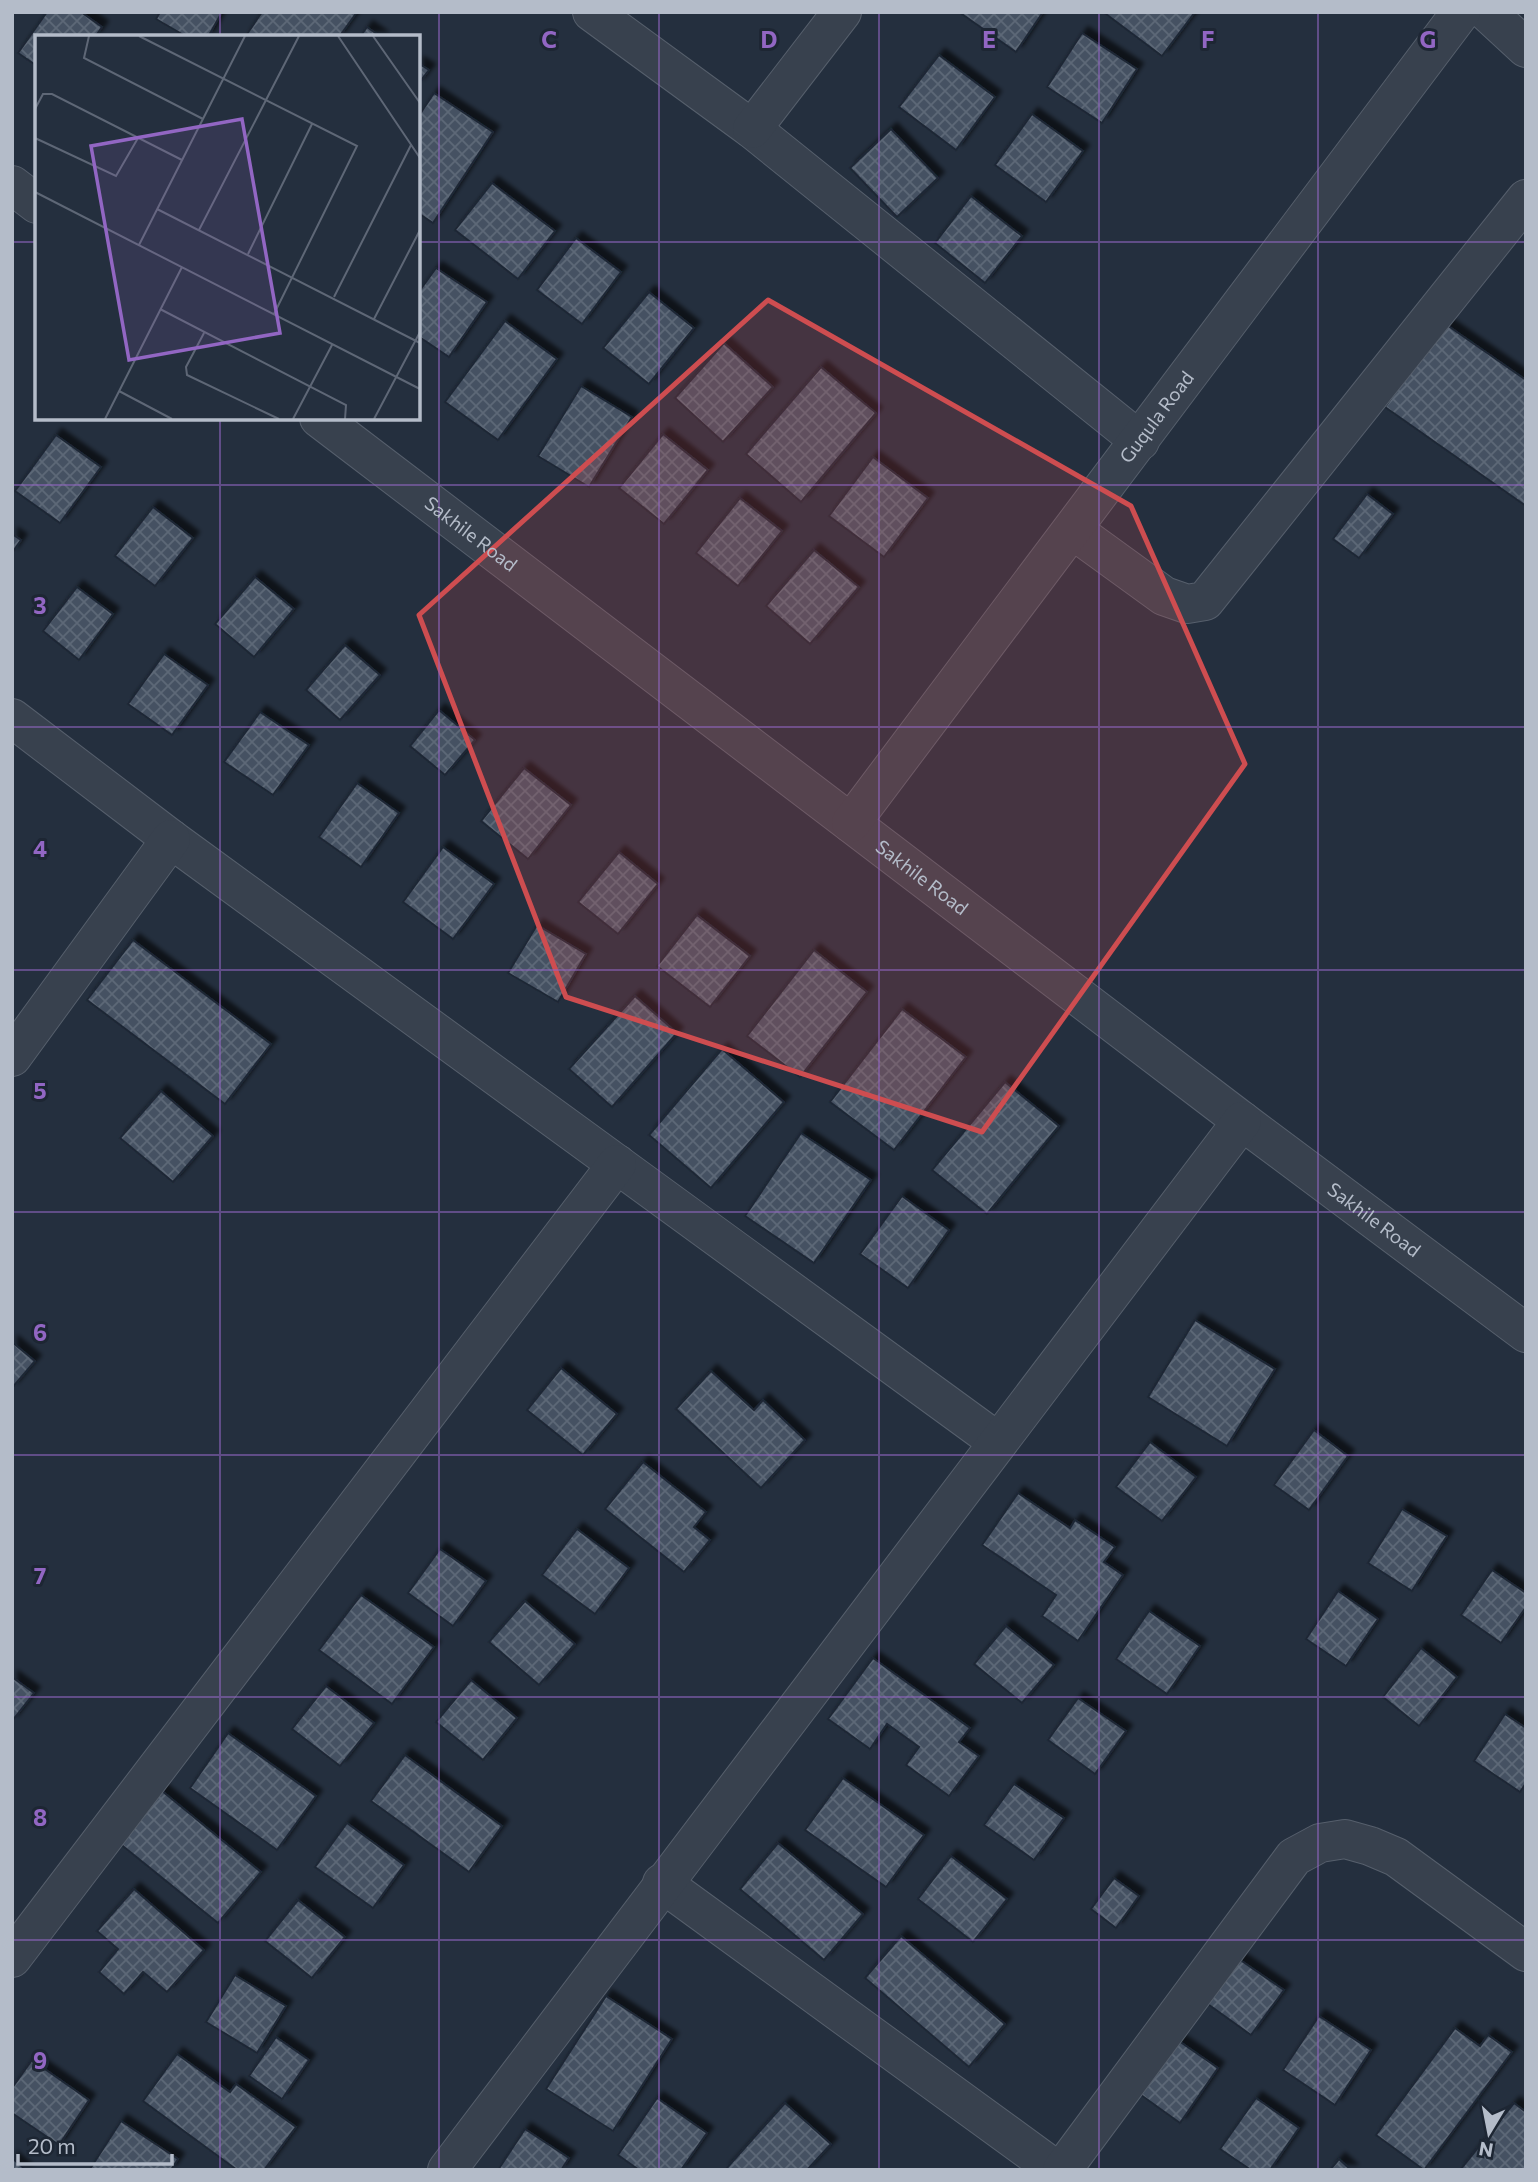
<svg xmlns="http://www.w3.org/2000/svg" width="1538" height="2182" viewBox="0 0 1538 2182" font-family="Commissioner,sans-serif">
  <defs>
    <pattern id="building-cross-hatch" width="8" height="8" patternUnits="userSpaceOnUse" patternTransform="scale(1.75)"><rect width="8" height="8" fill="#455162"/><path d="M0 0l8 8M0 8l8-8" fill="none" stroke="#5d6877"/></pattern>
    <filter id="shadow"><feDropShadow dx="6" dy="-6" stdDeviation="2" flood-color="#0009"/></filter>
  </defs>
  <rect width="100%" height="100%" fill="#242f3e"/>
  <g fill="url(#building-cross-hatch)" stroke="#1f2835" stroke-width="2" filter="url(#shadow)">
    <polygon points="47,12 81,12 102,27 95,37 37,37 37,66 18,53"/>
    <polygon points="160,12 222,12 208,37 187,37 156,19"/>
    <polygon points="262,12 357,12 339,37 245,37"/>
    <polygon points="959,12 1043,12 1016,52"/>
    <polygon points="1107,12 1195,12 1162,56 1106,14"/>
    <polygon points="367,27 381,37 360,37"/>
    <polygon points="1082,33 1137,69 1102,123 1047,87"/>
    <polygon points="939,55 995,97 956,150 899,107"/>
    <polygon points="418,63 429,70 418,84"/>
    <polygon points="434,93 493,132 433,223 418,213 418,117"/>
    <polygon points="1032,114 1083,151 1046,202 995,165"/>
    <polygon points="891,129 938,178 897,217 850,168"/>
    <polygon points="492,183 555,231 518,279 455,230"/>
    <polygon points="971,196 1022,236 985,283 935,243"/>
    <polygon points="576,238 621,272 582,324 537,290"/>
    <polygon points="436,268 487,302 449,357 418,336 418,293"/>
    <polygon points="649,292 694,328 649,384 603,348"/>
    <polygon points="505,321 557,359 498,440 445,402"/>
    <polygon points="1444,323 1526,380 1526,506 1385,407"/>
    <polygon points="724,343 773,387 723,442 675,398"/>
    <polygon points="821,367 876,413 801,502 746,454"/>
    <polygon points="581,386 632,417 589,487 538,456"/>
    <polygon points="663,434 708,470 664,524 619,488"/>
    <polygon points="56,435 101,467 60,523 15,491"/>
    <polygon points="873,457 928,498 884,557 829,516"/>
    <polygon points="1367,494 1393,514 1359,558 1333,539"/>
    <polygon points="740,498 782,531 738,586 696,553"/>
    <polygon points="153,507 193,538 155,586 115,556"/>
    <polygon points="12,534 21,540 12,553"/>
    <polygon points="814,550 859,587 810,644 766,606"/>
    <polygon points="255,577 294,609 254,657 215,624"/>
    <polygon points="77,587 113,614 79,660 43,631"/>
    <polygon points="345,645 380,675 340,720 306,690"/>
    <polygon points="164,654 208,685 172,735 128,704"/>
    <polygon points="439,710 475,740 445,775 410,746"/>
    <polygon points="260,712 309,745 273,795 224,762"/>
    <polygon points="524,768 571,805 528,859 481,821"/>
    <polygon points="357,783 399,813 361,867 319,837"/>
    <polygon points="443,847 494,884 453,939 403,902"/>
    <polygon points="619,852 658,884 618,934 578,902"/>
    <polygon points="697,915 750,956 710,1007 657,966"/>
    <polygon points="537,925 586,954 558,1002 508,973"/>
    <polygon points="133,940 271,1044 225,1104 87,1000"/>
    <polygon points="814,950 867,992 800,1077 747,1036"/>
    <polygon points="635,996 677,1033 612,1107 569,1069"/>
    <polygon points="902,1009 966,1057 894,1150 830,1102"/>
    <polygon points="722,1049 784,1102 711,1188 649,1135"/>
    <polygon points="1005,1082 1059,1126 987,1214 932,1170"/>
    <polygon points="161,1091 213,1136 173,1182 120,1138"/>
    <polygon points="801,1133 871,1180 814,1263 745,1216"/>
    <polygon points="902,1196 949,1230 908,1288 860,1254"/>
    <polygon points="1195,1320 1275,1369 1227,1446 1148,1397"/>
    <polygon points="12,1342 35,1361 12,1388"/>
    <polygon points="561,1368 617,1414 583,1455 527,1410"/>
    <polygon points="711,1371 754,1410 763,1400 805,1440 761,1488 676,1409"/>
    <polygon points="1314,1430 1348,1456 1309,1510 1274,1485"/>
    <polygon points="1150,1442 1196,1477 1162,1521 1116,1487"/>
    <polygon points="643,1462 706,1512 694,1527 710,1540 684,1572 605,1509"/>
    <polygon points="1018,1493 1070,1528 1075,1520 1115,1547 1104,1562 1123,1575 1078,1641 1042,1616 1056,1595 982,1545"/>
    <polygon points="1402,1509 1447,1536 1412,1591 1368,1563"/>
    <polygon points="577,1529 629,1568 595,1614 542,1575"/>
    <polygon points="440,1549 486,1581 453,1626 408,1593"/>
    <polygon points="1492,1570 1526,1593 1526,1607 1501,1643 1461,1615"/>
    <polygon points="1338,1591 1378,1619 1346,1666 1306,1639"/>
    <polygon points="361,1595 434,1647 392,1704 319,1650"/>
    <polygon points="525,1601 575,1644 539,1685 489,1642"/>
    <polygon points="1149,1611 1200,1646 1167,1694 1116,1659"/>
    <polygon points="1006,1626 1054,1665 1022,1703 974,1664"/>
    <polygon points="1421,1648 1457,1677 1419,1726 1383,1697"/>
    <polygon points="873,1658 970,1728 959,1742 979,1756 949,1796 906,1765 919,1747 887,1724 870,1749 828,1719"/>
    <polygon points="12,1677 34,1693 12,1721"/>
    <polygon points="471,1680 517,1718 483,1760 436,1722"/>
    <polygon points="326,1686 374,1723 340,1766 292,1729"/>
    <polygon points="1078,1698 1126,1731 1095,1774 1048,1740"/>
    <polygon points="1505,1714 1526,1728 1526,1783 1520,1792 1474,1761"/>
    <polygon points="228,1733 316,1796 277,1850 190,1788"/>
    <polygon points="405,1755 502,1826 469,1872 371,1801"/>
    <polygon points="843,1778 924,1835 886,1887 805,1830"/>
    <polygon points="1014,1784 1064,1818 1034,1860 984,1825"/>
    <polygon points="156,1786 261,1872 218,1923 113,1838"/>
    <polygon points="347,1823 404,1865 373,1908 315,1867"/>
    <polygon points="778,1843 863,1914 824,1960 740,1889"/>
    <polygon points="951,1856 1007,1899 973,1942 918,1899"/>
    <polygon points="1114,1878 1139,1896 1116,1928 1091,1909"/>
    <polygon points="134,1889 204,1950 167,1992 143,1972 124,1994 99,1972 118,1949 97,1931"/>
    <polygon points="298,1900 345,1937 312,1978 265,1941"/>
    <polygon points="901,1936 1005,2024 969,2067 865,1978"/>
    <polygon points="1236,1957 1284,1990 1251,2035 1205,2002"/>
    <polygon points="235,1975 286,2006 257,2053 206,2022"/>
    <polygon points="606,1996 672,2039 613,2131 546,2089"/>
    <polygon points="1319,2016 1371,2050 1335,2105 1283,2070"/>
    <polygon points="1455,2028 1480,2046 1488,2035 1512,2052 1424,2170 1376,2135"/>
    <polygon points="276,2037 309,2060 282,2099 249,2076"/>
    <polygon points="1179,2041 1218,2068 1180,2123 1141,2095"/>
    <polygon points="177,2054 230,2092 236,2084 296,2127 264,2170 237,2170 143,2101"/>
    <polygon points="32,2060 89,2100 59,2145 12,2113 12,2088"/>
    <polygon points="657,2098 707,2133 681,2170 639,2170 618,2155"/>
    <polygon points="1256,2098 1299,2128 1270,2170 1251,2170 1220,2149"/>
    <polygon points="785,2103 831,2144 807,2170 725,2170"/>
    <polygon points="1514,2103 1526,2112 1526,2170 1460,2170"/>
    <polygon points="121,2121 178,2159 171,2170 90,2169"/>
    <polygon points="525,2129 569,2158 561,2170 498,2170"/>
    <polygon points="12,2158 26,2170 12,2170"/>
    <polygon points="1339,2159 1351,2170 1330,2170"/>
  </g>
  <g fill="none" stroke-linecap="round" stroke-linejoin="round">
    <defs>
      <g id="minor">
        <polyline points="592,12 752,129 1140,441"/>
        <polyline points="1487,12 1526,48"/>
        <polyline points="752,129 842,12"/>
        <polyline points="12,185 37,204"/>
        <path id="s1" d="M319 418 1242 1121 1526 1333"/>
        <polyline points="1073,530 1164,596 1187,604 1205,601 1526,199"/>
        <polyline points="12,718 171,839 998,1442"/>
        <path id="s2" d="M851 823 1461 12"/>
        <polyline points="12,1057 171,839"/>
        <polyline points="662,1883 1056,2170"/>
        <polyline points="12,1958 617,1164"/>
        <polyline points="447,2170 1242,1121"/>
        <polyline points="1062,2170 1294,1857 1320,1843 1345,1839 1370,1846 1396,1857 1526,1952"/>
      </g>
    </defs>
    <use href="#minor" stroke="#565f6c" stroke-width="40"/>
    <use href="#minor" stroke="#38414e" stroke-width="38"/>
  </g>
  <path fill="#ce4d50" fill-opacity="0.2" stroke="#ce4d50" stroke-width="5" stroke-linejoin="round" d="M768 300 1131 506 1245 764 982 1132 566 997 419 615Z"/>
  <path fill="none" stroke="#9266c3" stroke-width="2" stroke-opacity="0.55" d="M220 12V37M439 12V2170M659 12V2170M879 12V2170M1099 12V2170M1318 12V2170M12 242H37M418 242H1526M220 418V2170M12 485H1526M12 727H1526M12 970H1526M12 1212H1526M12 1455H1526M12 1697H1526M12 1940H1526"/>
  <g text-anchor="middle" stroke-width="6" stroke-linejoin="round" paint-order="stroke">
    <g font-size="19" fill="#b4bcc9" stroke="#1d2633">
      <text dy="7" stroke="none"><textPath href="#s2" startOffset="508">Guqula Road</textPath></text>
      <text dy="7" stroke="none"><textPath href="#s1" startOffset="191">Sakhile Road</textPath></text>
      <text dy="7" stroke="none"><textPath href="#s1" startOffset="758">Sakhile Road</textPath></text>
      <text dy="7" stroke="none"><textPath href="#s1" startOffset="1325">Sakhile Road</textPath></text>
    </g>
  </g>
  <g transform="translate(35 35)">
    <rect width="385" height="385" fill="#242f3e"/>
    <path fill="none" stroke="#5e6776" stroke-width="2" d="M54 1 49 23 168 84M104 1 322 111 239 279M303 1 385 123M338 1 385 68M0 74 8 59H17L147 125M0 103 81 141 103 103M0 157 385 354M122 174 385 308M164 195 264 1M104 210 210 1M213 219 277 89M299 262 376 110M125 274 311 370 310 384M339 284 385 195M169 298 151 332 152 340 244 384M84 356 137 384M70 384 147 232M258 384 297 310M339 384 385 297"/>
    <path fill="#9266c3" fill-opacity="0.15" stroke="#9266c3" stroke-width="3.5" d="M207 84 245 298 94 325 56 111Z"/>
    <rect width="385" height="385" fill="none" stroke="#b4bcc9" stroke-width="3.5"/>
  </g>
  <g font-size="23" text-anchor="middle" font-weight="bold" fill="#9266c3" stroke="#1d2633" stroke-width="6" stroke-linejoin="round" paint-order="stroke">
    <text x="549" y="48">C</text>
    <text x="769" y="48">D</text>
    <text x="989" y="48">E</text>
    <text x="1208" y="48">F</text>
    <text x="1428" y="48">G</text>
    <text x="40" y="614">3</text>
    <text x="40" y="857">4</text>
    <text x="40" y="1099">5</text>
    <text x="40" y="1341">6</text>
    <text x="40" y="1584">7</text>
    <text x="40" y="1826">8</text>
    <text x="40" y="2069">9</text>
  </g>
  <rect width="1538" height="2182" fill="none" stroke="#b4bcc9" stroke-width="28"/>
  <g transform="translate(1489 2133) rotate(190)" stroke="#1d2633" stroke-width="5" paint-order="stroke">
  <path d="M0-5L12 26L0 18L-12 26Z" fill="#b4bcc9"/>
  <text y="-10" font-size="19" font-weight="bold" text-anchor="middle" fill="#b4bcc9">N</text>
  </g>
  <path d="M18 2154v10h154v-10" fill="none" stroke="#b4bcc9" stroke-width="3.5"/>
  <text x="28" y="2154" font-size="21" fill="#b4bcc9" stroke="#1d2633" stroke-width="5" paint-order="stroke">20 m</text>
</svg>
